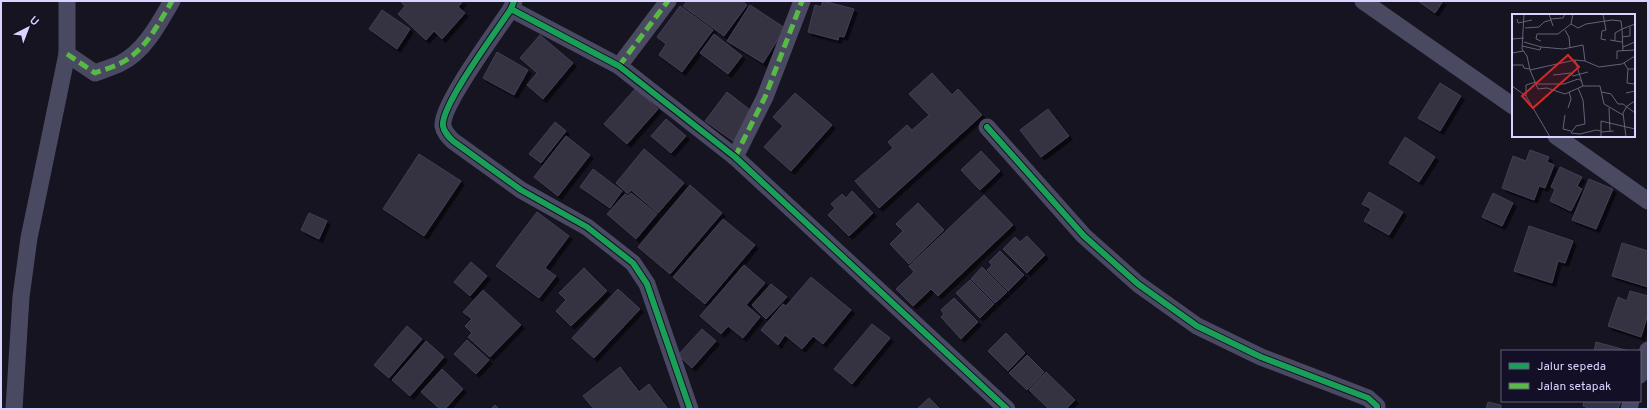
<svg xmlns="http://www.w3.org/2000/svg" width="1649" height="410" viewBox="0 0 1649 410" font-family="Overpass,sans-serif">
  <defs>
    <filter id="shadow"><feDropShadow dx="3.5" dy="3.5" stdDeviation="0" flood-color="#0009"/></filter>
  </defs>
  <rect width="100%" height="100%" fill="#161421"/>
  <g fill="#343243" stroke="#433f54" filter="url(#shadow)">
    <polygon points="400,1 463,1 458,7 465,13 442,39 434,31 426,40 398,14 405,6"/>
    <polygon points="687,1 742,1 747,5 724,36 683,6"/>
    <polygon points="823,1 854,9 844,37 839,36 838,40 808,32 815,5 821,7"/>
    <polygon points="1418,1 1443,1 1435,13"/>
    <polygon points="750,5 785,28 763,63 727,41"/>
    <polygon points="680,6 713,30 682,72 659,55 666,44 657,37"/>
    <polygon points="382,10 410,29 397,49 369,29"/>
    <polygon points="714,34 742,56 728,74 700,53"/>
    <polygon points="540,35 573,63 543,99 527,85 537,73 520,58"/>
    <polygon points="497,52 528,70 514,95 483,78"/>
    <polygon points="932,73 952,95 958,89 982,115 879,208 855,181 893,148 888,142 907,125 912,130 929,115 909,94"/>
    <polygon points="1440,83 1461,96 1440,131 1418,118"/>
    <polygon points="635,89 658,109 627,144 604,124"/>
    <polygon points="727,92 754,113 733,141 705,121"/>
    <polygon points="795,93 832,125 791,171 764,147 783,126 773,117"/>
    <polygon points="1048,109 1069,136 1041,157 1020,130"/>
    <polygon points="666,119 686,136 671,153 651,136"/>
    <polygon points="555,122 566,131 541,163 529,154"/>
    <polygon points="566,136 590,155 558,196 534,177"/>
    <polygon points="1405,137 1435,157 1419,182 1389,163"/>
    <polygon points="644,149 684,183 658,213 631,190 628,194 616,183"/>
    <polygon points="1530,150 1549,157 1547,162 1554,165 1545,188 1539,186 1534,200 1502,188 1513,156 1526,161"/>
    <polygon points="981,151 1000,171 980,190 961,170"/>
    <polygon points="419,154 461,181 424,236 383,209"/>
    <polygon points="1560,167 1582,177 1577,186 1582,189 1571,211 1550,201 1555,189 1551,187"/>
    <polygon points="593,169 622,191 610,208 580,187"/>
    <polygon points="1589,179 1613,189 1596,229 1572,220"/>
    <polygon points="690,185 722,213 670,274 638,247"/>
    <polygon points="852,191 873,213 849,236 828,215 835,208 831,204 842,194 846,198"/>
    <polygon points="1369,192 1403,212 1389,235 1364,221 1371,209 1362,204"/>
    <polygon points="631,193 657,214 636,239 607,214 625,194 628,196"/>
    <polygon points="1493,193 1513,203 1502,226 1482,217"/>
    <polygon points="984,195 1013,225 938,296 931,289 913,306 896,289 914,272 909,266"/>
    <polygon points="918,203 944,230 909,264 890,244 903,231 896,224"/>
    <polygon points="537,212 569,236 545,268 556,276 539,298 496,266"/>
    <polygon points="309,213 327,221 319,239 301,230"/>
    <polygon points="723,219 755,245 705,304 673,277"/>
    <polygon points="1529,226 1573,241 1565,263 1558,261 1552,283 1514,271"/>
    <polygon points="1027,236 1045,255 1027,273 1003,249 1015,237 1020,242"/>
    <polygon points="1622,243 1648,251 1648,287 1612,276"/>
    <polygon points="1000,251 1024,275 1008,291 987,270 992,265 989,262"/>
    <polygon points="471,262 487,276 470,296 454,282"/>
    <polygon points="744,265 765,283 746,305 760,317 743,338 728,326 721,334 700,316"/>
    <polygon points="982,267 1007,292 995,303 971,279"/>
    <polygon points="584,268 607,291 571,326 556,311 566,300 559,293"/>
    <polygon points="811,277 851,310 823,344 813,336 802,349 785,335 778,345 761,330 783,304 786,306"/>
    <polygon points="970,280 994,304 980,318 956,293"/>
    <polygon points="771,284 787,297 766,319 752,305"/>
    <polygon points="618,289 640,309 594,358 572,338"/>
    <polygon points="483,290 521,325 490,357 468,337 472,333 465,326 472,319 463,312"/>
    <polygon points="1630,291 1648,296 1648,314 1641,337 1608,326 1618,297 1627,301"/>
    <polygon points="954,298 978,322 961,339 941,317 944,314 941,310"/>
    <polygon points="872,324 890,338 852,384 834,369"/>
    <polygon points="407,326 422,339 389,378 374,365"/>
    <polygon points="702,329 716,341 692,368 678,355"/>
    <polygon points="1006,333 1025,353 1008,371 988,351"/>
    <polygon points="467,340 489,360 476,374 454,354"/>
    <polygon points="426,341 444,357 410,396 392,380"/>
    <polygon points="1596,342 1629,351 1594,351"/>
    <polygon points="1027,355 1044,372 1027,390 1009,373"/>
    <polygon points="620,367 639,392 649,384 668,409 594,409 583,396"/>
    <polygon points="442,369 463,389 445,409 440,409 421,392"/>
    <polygon points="1046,372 1075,400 1066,409 1049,409 1029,390"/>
    <polygon points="929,398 940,409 917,409"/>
    <polygon points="1584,401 1621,401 1618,409 1591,409 1583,406"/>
    <polygon points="1488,402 1501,405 1501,409 1486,409"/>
    <polygon points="495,405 499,409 491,409"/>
  </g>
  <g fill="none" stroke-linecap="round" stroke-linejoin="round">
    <g stroke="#4a4962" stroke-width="17">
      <path d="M514 1 511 9C498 29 440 106 443 126 444 132 448 136 453 141L521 190 587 227 633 263 647 284 690 409"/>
      <polyline points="1363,1 1513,106"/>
      <polyline points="511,9 619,66 735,157 1007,409"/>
      <path d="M67 54 95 73C103 70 113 67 121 63 145 51 159 23 172 1"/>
      <polyline points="619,66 668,1"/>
      <polyline points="987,127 1084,236 1138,284 1197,326 1261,357 1368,398 1377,406 1377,409"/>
      <polyline points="1556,136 1648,201"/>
      <polyline points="735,157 765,97 802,1"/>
      <polyline points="1640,375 1648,350"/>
      <polyline points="14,409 21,297 29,238 67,54 67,1"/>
      <polyline points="1629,409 1631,401"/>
    </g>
    <g stroke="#58b947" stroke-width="5" stroke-dasharray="10 5" stroke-linecap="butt">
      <path d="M67 54 95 73C103 70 113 67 121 63 145 51 159 23 172 1"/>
      <polyline points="619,66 668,1"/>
      <polyline points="735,157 765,97 802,1"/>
    </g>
    <defs>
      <g id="cycleway">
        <path d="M514 1 511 9C498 29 440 106 443 126 444 132 448 136 453 141L521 190 587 227 633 263 647 284 690 409"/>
        <polyline points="511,9 619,66 735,157 1007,409"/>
        <polyline points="987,127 1084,236 1138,284 1197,326 1261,357 1368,398 1377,406 1377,409"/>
      </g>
    </defs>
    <use href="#cycleway" stroke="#130f26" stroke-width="8"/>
    <use href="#cycleway" stroke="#1a9f57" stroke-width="6"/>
  </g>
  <g transform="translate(1512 14)">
    <rect width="123" height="123" fill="#161421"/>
    <path fill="none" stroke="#64617a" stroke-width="1" d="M12 0 10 35 15 42 18 56M37 0 41 12M61 0 59 10 66 14 74 10 100 6 109 7 110 15 123 10M91 0 94 16 90 17 89 25 94 26M5 5 6 9 20 6M38 5 51 4 53 0M13 14 27 13 32 8 39 6M110 15 111 37M53 16 57 23 58 34M110 23 118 22V13M0 25 12 24M98 26 110 28M29 27 24 25 25 20H46L59 10M103 27V19L110 15M12 28 29 33M10 32 28 36 29 33 51 35 71 31 73 47M111 33 123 28M0 39 12 37M105 45V37L123 36M63 46 71 72 53 80 35 74 26 75 18 56 63 46 73 47 87 53 110 50 123 42M112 49 116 55H123M0 51H11L12 54 17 55M116 55 115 69 122 70M41 61 59 59 61 62 76 58M25 70H52L66 65 70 67M0 72 14 82 38 123M71 72H88L92 90 111 101M66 74 71 86 73 110 64 112 59 119 68 120 84 116 89 117V123M90 78 99 80 106 90H111L123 99M114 79 123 77V70M14 82V71L24 68M56 94 59 85 57 78M97 94 98 118M53 101 51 115 59 117M89 117V107L123 115M89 118 102 117M114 123 111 99 115 92 123 87"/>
    <path fill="#d62828" fill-opacity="0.15" stroke="#d62828" stroke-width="2" d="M56 41 67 53 21 94 10 82Z"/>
    <rect width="123" height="123" fill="none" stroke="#d9d4ff" stroke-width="2"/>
  </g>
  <rect width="1649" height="410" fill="none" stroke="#d9d4ff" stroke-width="4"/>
  <rect x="1501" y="350" width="140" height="52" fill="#130f26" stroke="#625e7d"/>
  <rect x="1509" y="363" width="20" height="6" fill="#1a9f57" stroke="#625e7d"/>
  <text x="1537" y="370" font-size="12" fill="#d9d4ff">Jalur sepeda</text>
  <rect x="1509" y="383" width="20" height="6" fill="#58b947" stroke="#625e7d"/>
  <text x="1537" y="390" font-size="12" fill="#d9d4ff">Jalan setapak</text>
  <g transform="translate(28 28) rotate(42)" stroke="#130f26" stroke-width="3" paint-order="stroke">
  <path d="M0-3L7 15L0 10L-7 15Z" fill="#d9d4ff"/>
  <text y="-6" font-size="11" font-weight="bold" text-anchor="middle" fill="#d9d4ff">U</text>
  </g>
</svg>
